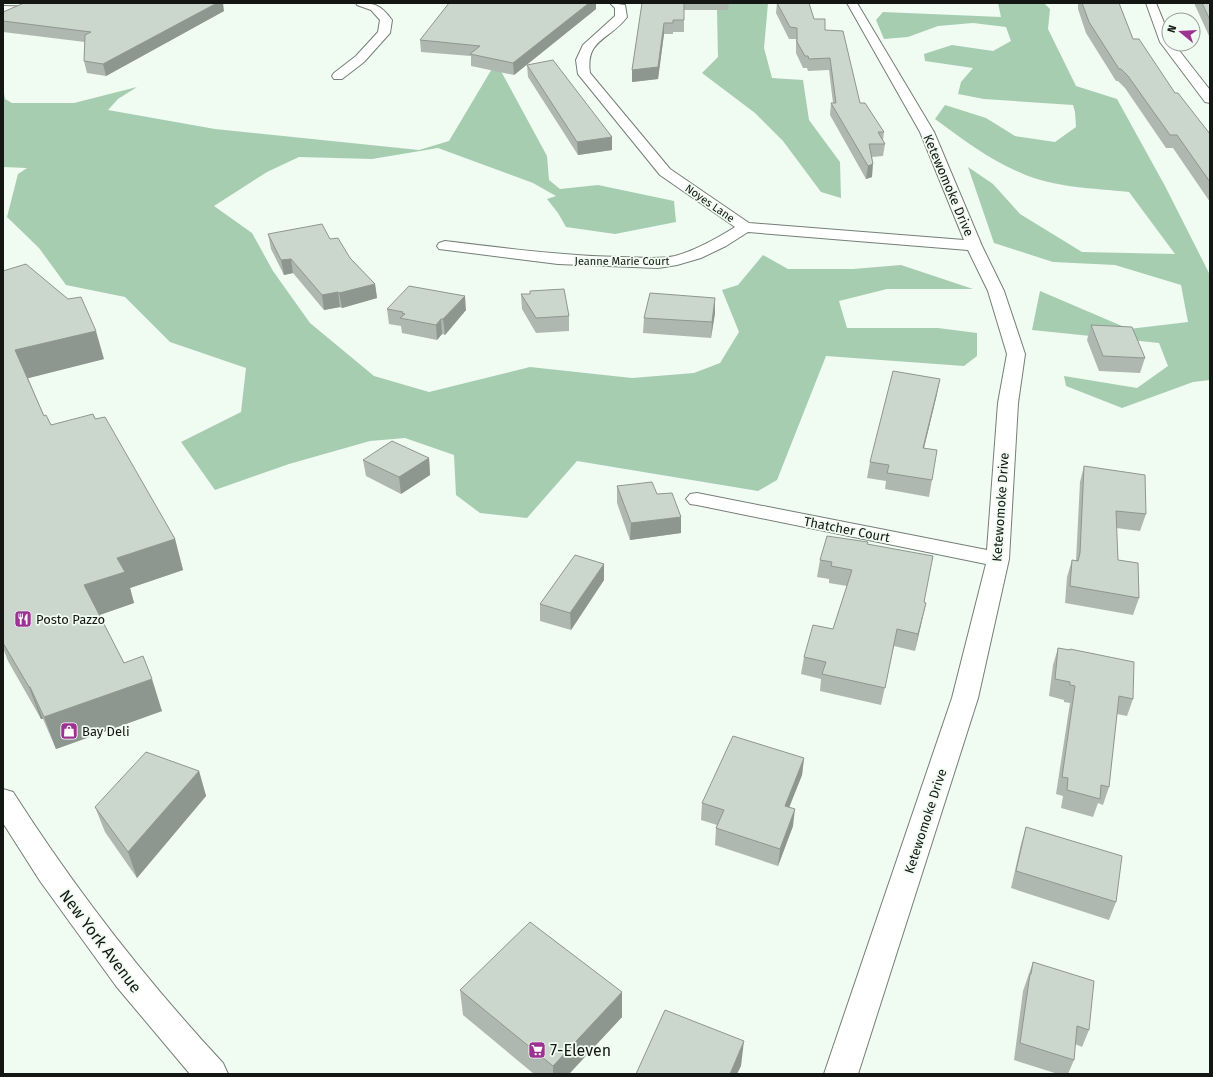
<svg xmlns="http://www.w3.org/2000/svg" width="1213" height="1077" viewBox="0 0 1213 1077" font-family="'Fira Sans',sans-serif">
  <rect width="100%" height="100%" fill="#f0fbf2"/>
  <g fill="#a6cdb0">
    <polygon points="720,3 768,3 764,48 772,78 803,80 809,120 840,162 841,198 821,192 783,141 755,113 702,73 718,57 717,10"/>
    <path d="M998 3H1044L1050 9 1048 29 1076 86 1117 99 1165 186 1210 275V380L1193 382 1122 408 1066 386 1064 376 1137 388 1168 366 1159 343 1032 330 1040 291 1129 329 1188 322 1181 285 1115 265 1053 262 994 243 968 167 993 184 1020 214 1082 252 1175 254 1129 192C1093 188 1055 188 1021 173 990 160 962 139 935 119L945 105 986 118 1015 136 1055 142 1076 127 1075 112 1073 105 984 99 958 94 961 82 973 68 925 61 924 54 952 45 993 51 1011 41 1006 27 973 23 938 26 908 37 884 39 876 20 883 12 1001 17Z"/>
    <polygon points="496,62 547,156 549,180 560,189 598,185 674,201 676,222 615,234 566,227 558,213 547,199 556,196 533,183 438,148 372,159 299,157 267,172 214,206 252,233 273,271 310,323 374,376 429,392 530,367 632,378 694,373 720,363 739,332 722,290 738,285 763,255 788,269 853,269 901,265 973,289 887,289 839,301 847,328 938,328 977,333 977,356 964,366 826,356 777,480 758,491 577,461 527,518 480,513 456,495 454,455 405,438 370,441 289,464 215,490 181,442 241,412 246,368 170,342 125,297 66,285 39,248 7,217 18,174 27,168 3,167 3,87 5,99 12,103 74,103 137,87 118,99 108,110 215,129 419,150 449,141"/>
  </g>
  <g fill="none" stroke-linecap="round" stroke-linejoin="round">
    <defs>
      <g id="street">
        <path d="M356 3C374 3 380 4 392 20L390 33 364 62 342 79H334L332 76 334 73 356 56 378 32 380 20 371 10 357 5Z"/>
        <path d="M610 3 625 5 627 17C610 40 585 39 590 73L670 169 749 223 964 240 920 132 847 3H857L934 132 982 246 1004 291 1025 354 1018 403 1009 559 978 698 858 1074H824L952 698 986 564 697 505 690 504 686 499 690 494 697 493 987 550 998 403 1007 354 988 291 968 250 748 232 726 246 701 258 677 265 658 268 558 264 439 249 437 246 439 243 445 241C503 248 561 256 620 257 638 257 657 260 675 256 696 250 716 239 735 227L660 175 578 74 576 60 583 45 615 16V8Z"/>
        <polygon points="1146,3 1156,3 1169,35 1169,44 1174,44 1210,90 1210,103 1205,102 1160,42"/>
      </g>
      <g id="secondary">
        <polygon points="3,6 38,7 44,10 38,13 3,12"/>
        <path d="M3 789 13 792C75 889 145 979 223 1063L228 1074H190L116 986 40 881 3 823Z"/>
      </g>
    </defs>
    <use href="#street" stroke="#757e77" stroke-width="2"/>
    <use href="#secondary" stroke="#757e77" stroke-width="2"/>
    <use href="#street" fill="#fff" fill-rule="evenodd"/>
    <use href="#secondary" fill="#fff" fill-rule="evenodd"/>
  </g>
  <g fill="#afb8b0">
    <polygon points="43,3 224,11 106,76 87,73 84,61 85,42 3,32 3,12"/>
    <polygon points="642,3 729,3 728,10 684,10 684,32 673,32 673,34 664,34 658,79 632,82 632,70"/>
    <polygon points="777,3 809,3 814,19 825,30 860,103 884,132 883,140 885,144 883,156 872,157 872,177 866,179 830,115 831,103 833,103 829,70 808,71 807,68 803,68 796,53 796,39 789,39 776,13"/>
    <polygon points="1078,3 1119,3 1133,39 1175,93 1210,134 1210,202 1173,148 1166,148 1125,88 1118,81 1116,81 1086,33 1078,9"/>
    <polygon points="1194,3 1210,3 1210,38"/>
    <polygon points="596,9 514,75 471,66 471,56 421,52 420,40"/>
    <polygon points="527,65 612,137 612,150 578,155 528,77"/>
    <polygon points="268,234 330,239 350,258 375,284 377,298 342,308 340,307 324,310 293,273 284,275 271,249"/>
    <polygon points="3,271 104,359 28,378 44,416 51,425 95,419 175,539 183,570 130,588 134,603 99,615 124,663 162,711 56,749 43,719 41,719 8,661 3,648"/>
    <polygon points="521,294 569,316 569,331 536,333 522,309"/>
    <polygon points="715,298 715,313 711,338 643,333 644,318"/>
    <polygon points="387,309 466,310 445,335 442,334 437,340 402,333 401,326 389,324"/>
    <polygon points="1091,325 1145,358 1140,373 1099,371 1087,340"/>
    <polygon points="937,394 924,448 932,480 929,497 885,489 886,481 867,478 870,462"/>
    <polygon points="429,458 430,475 401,494 366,476 363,460"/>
    <polygon points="1084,466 1146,514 1140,531 1116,528 1118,560 1139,598 1133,615 1065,603 1067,577 1072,560 1076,561 1080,482"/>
    <polygon points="617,486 657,494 681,533 630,540 617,503"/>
    <polygon points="867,544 924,602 926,603 915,651 894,646 881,705 820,691 821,679 801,674 804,657 833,629 847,586 829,583 829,579 817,577 820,560"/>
    <polygon points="604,564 604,580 571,630 540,621 540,604"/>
    <polygon points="1058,648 1070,650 1070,649 1133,699 1127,716 1117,714 1109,787 1103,805 1098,803 1093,817 1061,808 1063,796 1056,794 1070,703 1064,702 1064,700 1049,696 1053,665"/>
    <polygon points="804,758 802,775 789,807 793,826 778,866 715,845 716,828 717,825 701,820 702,803"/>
    <polygon points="199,771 206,796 137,878 105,832 95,807"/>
    <polygon points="1026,827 1116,902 1109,920 1011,888 1021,844"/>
    <polygon points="1033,962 1089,1030 1082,1047 1075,1044 1074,1060 1068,1074 1058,1074 1014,1060 1023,991"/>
    <polygon points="460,990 622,1017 569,1074 534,1074 463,1015"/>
  </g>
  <g fill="#8e9690">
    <polygon points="217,3 223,3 224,11 106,76 103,64"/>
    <polygon points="589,3 596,3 596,9 514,75 513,63"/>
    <polygon points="664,23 664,34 658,79 632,82 632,70"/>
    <polygon points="612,137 612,150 578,155 577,142"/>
    <polygon points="873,164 872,177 866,179 868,166"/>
    <polygon points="291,259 293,273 284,275 281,260"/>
    <polygon points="375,284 377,298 342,308 339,293"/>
    <polygon points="338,292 340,307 324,310 322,295"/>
    <polygon points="465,296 466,310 445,335 443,319"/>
    <polygon points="715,298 715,313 711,338 712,322"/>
    <polygon points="441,319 442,334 437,340 436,325"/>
    <polygon points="96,331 104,359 25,379 15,350"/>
    <polygon points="940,379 937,394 920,464 923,448"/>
    <polygon points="429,458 430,475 401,494 399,477"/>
    <polygon points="681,517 681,533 630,540 631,523"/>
    <polygon points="175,539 183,570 130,588 134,603 94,617 84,585 117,558"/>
    <polygon points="604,564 604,580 571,630 570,613"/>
    <polygon points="926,603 922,620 915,651 918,634"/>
    <polygon points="152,679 162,711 56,749 44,717"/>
    <polygon points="29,687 30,687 43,719 41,719"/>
    <polygon points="804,758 802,775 783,823 785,806"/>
    <polygon points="199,771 206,796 137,878 128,852"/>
    <polygon points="795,809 793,826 778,866 780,849"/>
    <polygon points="622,992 622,1017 569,1074 553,1074 553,1066"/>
    <polygon points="744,1041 741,1066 737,1074 730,1074"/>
  </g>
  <g fill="#cbd6cd" stroke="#8e9690">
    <polygon points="24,3 217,3 103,64 84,61 85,35 91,32 3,21 3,12"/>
    <polygon points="449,3 589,3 513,63 470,54 480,46 420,40"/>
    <polygon points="642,3 684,3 684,20 673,20 673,23 664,23 658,67 632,70"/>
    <polygon points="777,3 809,3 814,19 825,19 825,30 843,31 860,103 865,103 884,132 878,132 885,144 869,144 873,164 868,166 831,103 836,103 830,58 809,59 808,56 805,56 797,42 797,28 790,27"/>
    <polygon points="1082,3 1119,3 1133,39 1139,39 1175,93 1178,93 1210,134 1210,182 1177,135 1170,135 1128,76 1121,69 1119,69 1089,22"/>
    <polygon points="1202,3 1210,3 1210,20"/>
    <polygon points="553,60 612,137 577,142 527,65"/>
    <polygon points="322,224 330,239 338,238 350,258 375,284 339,293 338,292 322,295 291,259 281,260 268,234"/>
    <polygon points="26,264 68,299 81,297 96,331 15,350 44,416 46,415 51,425 93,414 95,419 105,417 175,539 117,558 125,572 84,585 124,663 143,656 152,679 44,717 30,687 29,687 3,643 3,271"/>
    <polygon points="409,286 465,296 443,319 441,319 436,325 400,318 405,314 402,313 403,312 387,309"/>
    <polygon points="564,289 569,316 536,318 521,294 530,294 530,291"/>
    <polygon points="650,293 715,298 712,322 644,318"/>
    <polygon points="1091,325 1132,327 1145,358 1103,356"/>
    <polygon points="893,371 940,379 923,448 937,450 932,480 887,473 889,465 870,462"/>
    <polygon points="392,441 429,458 399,477 363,460"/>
    <polygon points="1084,466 1145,475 1146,514 1116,511 1118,560 1138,563 1139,598 1070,586 1072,560 1078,561 1080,553"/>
    <polygon points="652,482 657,494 672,493 681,517 631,523 617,486"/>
    <polygon points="827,536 868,542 867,544 933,556 924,602 926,603 918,634 897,629 885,688 822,674 826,662 804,657 813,625 833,629 852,570 831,566 832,562 820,560"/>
    <polygon points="575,555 604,564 570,613 540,604"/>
    <polygon points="1058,648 1070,650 1070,649 1134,662 1133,699 1119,696 1109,787 1101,785 1100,799 1067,790 1068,778 1062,777 1075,686 1070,685 1070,682 1055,679"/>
    <polygon points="733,736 804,758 785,806 795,809 780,849 716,828 724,810 702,803"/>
    <polygon points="146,752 199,771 128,852 95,807"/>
    <polygon points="1026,827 1122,856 1116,902 1016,871"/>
    <polygon points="530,922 622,992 553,1066 460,990"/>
    <polygon points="1033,962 1094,981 1089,1030 1077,1026 1074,1060 1020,1043 1030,974 1031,974"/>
    <polygon points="665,1010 744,1041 730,1074 636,1074"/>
  </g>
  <defs>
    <symbol id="restaurant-square" viewBox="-11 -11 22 22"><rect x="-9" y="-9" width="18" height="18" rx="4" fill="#9e3292" stroke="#f0fbf2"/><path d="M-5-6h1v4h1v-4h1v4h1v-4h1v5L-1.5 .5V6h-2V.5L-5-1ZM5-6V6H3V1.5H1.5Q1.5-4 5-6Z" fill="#fff"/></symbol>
    <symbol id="shop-square" viewBox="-11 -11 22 22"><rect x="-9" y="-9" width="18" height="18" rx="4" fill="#9e3292" stroke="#f0fbf2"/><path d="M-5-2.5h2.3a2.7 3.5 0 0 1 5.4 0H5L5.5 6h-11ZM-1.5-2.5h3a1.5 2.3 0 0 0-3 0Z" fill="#fff"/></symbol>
    <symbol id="supermarket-square" viewBox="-11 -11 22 22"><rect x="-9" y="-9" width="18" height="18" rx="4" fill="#9e3292" stroke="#f0fbf2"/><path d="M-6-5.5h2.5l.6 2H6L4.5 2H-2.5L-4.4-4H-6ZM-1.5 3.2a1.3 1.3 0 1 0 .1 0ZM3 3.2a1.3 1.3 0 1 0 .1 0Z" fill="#fff"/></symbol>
  </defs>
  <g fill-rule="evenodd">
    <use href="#restaurant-square" x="13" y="609" width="20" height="20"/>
    <use href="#shop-square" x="59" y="721" width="20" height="20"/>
    <use href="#supermarket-square" x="527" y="1040" width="20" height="20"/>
  </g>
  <g text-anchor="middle" stroke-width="3.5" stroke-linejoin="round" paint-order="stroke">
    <g font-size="11" fill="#131613" stroke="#f0fbf2">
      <text transform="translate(710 203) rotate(35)" y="4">Noyes Lane</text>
      <text x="622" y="265">Jeanne Marie Court</text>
    </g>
    <g font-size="13" fill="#131613" stroke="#f0fbf2">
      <text transform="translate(949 185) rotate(67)" y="5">Ketewomoke Drive</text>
      <text transform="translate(1000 507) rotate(-86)" y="5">Ketewomoke Drive</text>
      <text transform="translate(847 529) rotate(11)" y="5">Thatcher Court</text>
      <text transform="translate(925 821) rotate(-72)" y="5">Ketewomoke Drive</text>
    </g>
    <g font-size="13" fill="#131613" stroke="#f0fbf2" text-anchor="start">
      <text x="36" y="624">Posto Pazzo</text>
      <text x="82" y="736">Bay Deli</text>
    </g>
    <g font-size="16" fill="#131613" stroke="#f0fbf2">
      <text transform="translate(101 941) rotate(53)" y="6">New York Avenue</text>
    </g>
    <g font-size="16" fill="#131613" stroke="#f0fbf2" text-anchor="start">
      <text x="550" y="1056">7-Eleven</text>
    </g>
  </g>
  <rect width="1213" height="1077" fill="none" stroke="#131613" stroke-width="8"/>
  <g transform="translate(1181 32) rotate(288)"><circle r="19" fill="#f0fbf2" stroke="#989f99"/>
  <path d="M0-3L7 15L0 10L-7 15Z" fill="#9e3292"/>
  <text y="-6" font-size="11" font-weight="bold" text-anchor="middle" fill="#131613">N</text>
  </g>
</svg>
